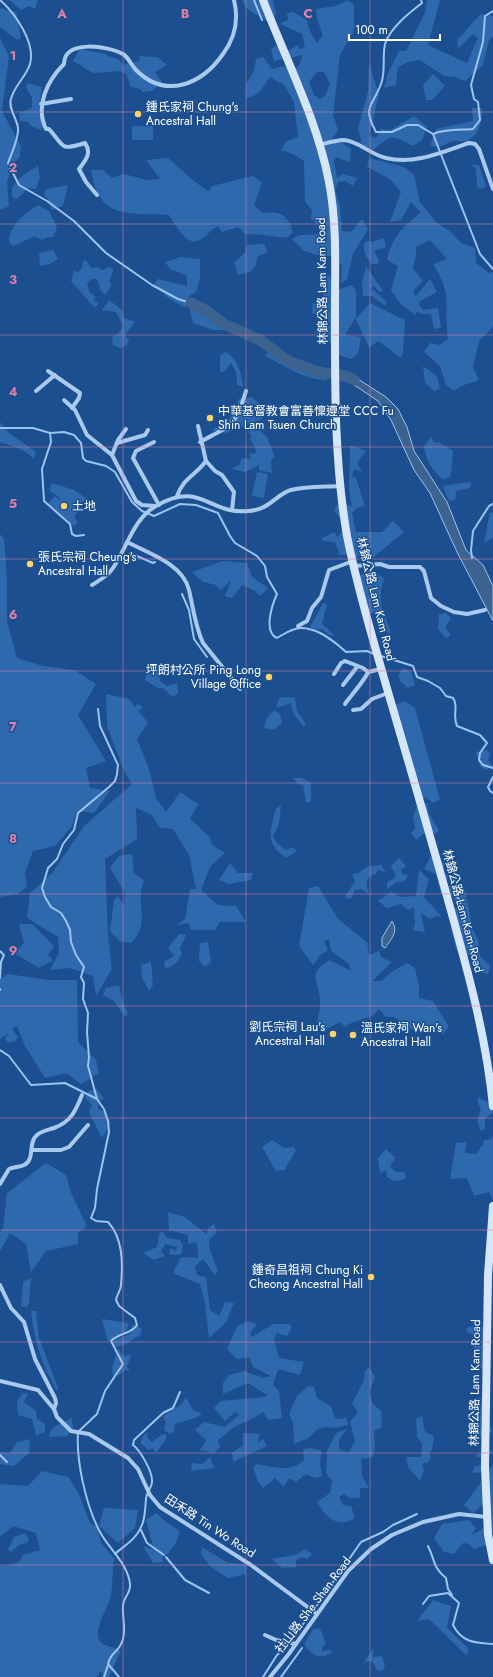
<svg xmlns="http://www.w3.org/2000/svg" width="493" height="1677" viewBox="0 0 493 1677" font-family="Jost,'Noto Sans TC',sans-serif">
  <rect width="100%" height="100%" fill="#1b4f8f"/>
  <g fill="#2e69ad" fill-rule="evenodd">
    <polygon points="9,0 38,0 35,9 29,6 21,10"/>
    <polygon points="242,0 273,0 276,12 274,21 268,22 246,8"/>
    <path d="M348 0 354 5V31L340 55 333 115 338 130 331 140 342 143 351 149 350 162 336 157 334 161 337 178 343 174 357 178 353 186 345 181 338 182 335 190 340 206 342 231 351 232 362 219 368 229 353 254 347 279 341 284 342 265 330 256 317 255 304 251 292 239 300 235 320 234 321 228 311 219 312 210 305 202 304 161 293 154 281 150 287 141 298 137 294 102 284 85 270 77 259 93 246 99V84L254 71 256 59 263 57 272 69 283 66 292 70 298 67 303 55 274 61 271 49 277 45 285 52 298 45 300 49 305 47 302 34 280 24 288 20 287 13 293 12 307 20 310 32 317 43 323 35 317 19 316 9 335 6ZM317 72H324L330 84 325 96 320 99 314 95 309 82Z"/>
    <polygon points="427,0 440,0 428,45 467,63 478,38 473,34 458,49 457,40 481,14 493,16 493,37 489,40 483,65 465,81 455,77 444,76 420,60 408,62 398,67 396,85 384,88 388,73 399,51 406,51 425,13"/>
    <polygon points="0,8 16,12 21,38 17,40 0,27"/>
    <polygon points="0,38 9,56 2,111 21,147 20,157 13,164 7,182 9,206 0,210"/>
    <polygon points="80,49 106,54 108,56 118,59 124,66 125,64 140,61 139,56 157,57 167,65 155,72 162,82 152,91 143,92 140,89 131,87 126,74 120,71 93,73 73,61"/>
    <path d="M369 64 379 95 369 136 376 138 381 129 390 130 414 116 427 127 422 140 413 146C391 135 392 133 374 150L362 145 358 128 368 92Z"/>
    <polygon points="433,74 445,86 432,100 426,100 423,85"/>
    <polygon points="28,83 42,87 39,104 46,124 41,130 31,126 27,121 20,121 19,113 32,108 32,98 26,87"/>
    <path d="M472 108H482C482 119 480 136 467 141 463 142 458 140 454 141 441 144 446 148 430 146L436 129 473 121Z"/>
    <rect x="132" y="126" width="21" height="14"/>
    <path d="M168 158C176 165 203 190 209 191L212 186 253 176 262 183 254 205 262 213C280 210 288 215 293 232L287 238C273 237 259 234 245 234L238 227 222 232 218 226C210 230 205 239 197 241 186 245 174 223 169 215 127 213 99 220 91 170H103L112 178 124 174 147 180 160 179 146 160Z"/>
    <path d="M369 158 404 167 414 175 420 202 437 223 451 232 461 243 475 248 476 263 489 273 493 272V327L479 341 473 367 479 380 461 386 454 391 446 385 440 366 424 352 430 343 440 345 448 339C443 307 454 296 433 264L447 259 430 240 416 247V255L413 268 423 281 413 291 416 296 430 279 437 292 419 302 420 307 423 310 438 308 441 328 434 329 431 314H421L418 311 415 315 400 303 391 290 398 266 387 260C393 235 402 228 421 212L411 202 401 220 390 222 401 192 390 179 367 167Z"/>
    <polygon points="471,164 479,165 486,186 482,189 477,187 476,169"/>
    <polygon points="38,166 40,177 36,189 28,188 17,199 12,197 12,187 22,176"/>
    <polygon points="68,185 63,206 52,210 47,198 44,195 46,189"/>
    <path d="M38 205 49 211 57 227 53 237H48L42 240 34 236 14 246 9 243C9 224 24 215 38 205Z"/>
    <polygon points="384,238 386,247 374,251 379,260 378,264 372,264 366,257 363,245 367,241 372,242"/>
    <polygon points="264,244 268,252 257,257 256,266 250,272 238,275 234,262 245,253 247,245"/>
    <polygon points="53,250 58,259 50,264 40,266 39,253"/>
    <polygon points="180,257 200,259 200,279 196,292 189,296 185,308 167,297 154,284 158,279 187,286 187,276 170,269 165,262"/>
    <polygon points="86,260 91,268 98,267 102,270 109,267 113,269 113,272 109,281 112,285 105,295 101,291 97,279 91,279 87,284 90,293 96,297 93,301 99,303 95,308 71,281 74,271 78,272 82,268 83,261"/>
    <polygon points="366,266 383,291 380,292 374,286 371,288 387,302 385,306 372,296 363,296 362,282"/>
    <polygon points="321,272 330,276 332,288 340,289 352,285 356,291 356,317 345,335 361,337 358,354 351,359 337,354 324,334 316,334 322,317 312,313 313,303 321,306 323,293 320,282"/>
    <polygon points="109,300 122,310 124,318 135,322 125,335 129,340 127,345 120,348 113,345 112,337 118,334 123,326 116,312 102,310"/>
    <polygon points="370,303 405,320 403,353 401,358 378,341 369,348 356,319"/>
    <polygon points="189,307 214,319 223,326 222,330 213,330 193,323"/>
    <path d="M226 352C239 360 241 373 243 387L237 385 236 372 231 363 224 372H220V355Z"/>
    <path d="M270 353 280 361 327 377 326 380C304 380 283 365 264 355Z"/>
    <polygon points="423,366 437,376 440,389 434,391 425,382"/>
    <path d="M252 397 263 407 260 411 262 419C249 424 239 427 226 433L211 430 228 421 239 399Z"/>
    <path d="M0 422 9 433 36 452 34 459C25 449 12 446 0 442Z"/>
    <polygon points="256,427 267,437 275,457 271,459 272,473 259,470 259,465 245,472 231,469 239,465 242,458 251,459 249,454 257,453 250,438 252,437 248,430"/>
    <path d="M431 437 434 442 440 443 453 451 451 476 443 480C432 469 426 462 424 446Z"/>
    <polygon points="350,445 366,451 357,463 362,472 354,469 352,476 356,478 365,506 357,508 352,513 356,532 382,532 393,521 404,532 371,559 364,559 360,555 355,559 348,555 340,555 335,542 323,541 321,539 334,532 337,537 343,531 343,522 334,510 339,503 352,506 349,489"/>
    <polygon points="257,472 268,474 264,498 252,496"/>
    <polygon points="471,482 470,488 456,491 455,500 449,501 443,487 447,485"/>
    <polygon points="52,483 74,490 86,498 74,517 78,523 74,526 48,504 55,496 60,500 59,497 49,490"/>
    <polygon points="490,512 493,513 493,538 484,543"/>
    <polygon points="0,534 4,539 7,578 7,621 17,658 43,666 74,670 96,684 78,715 106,761 86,768 90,788 110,791 94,813 77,811 72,826 55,846 33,851 25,873 27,887 18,894 0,897"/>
    <polygon points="223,561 247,563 252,577 268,588 260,596 255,591 242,585 232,598 225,596 231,581 220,590 216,585 203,582 192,572"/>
    <path d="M369 569 384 578C376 604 384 610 391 633L379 631 377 618 374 613 368 615 358 577Z"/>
    <polygon points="323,603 327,604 322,624 335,636 329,635 322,629 317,630 310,627"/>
    <polygon points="446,613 451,618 445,627 451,635 446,638 438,629 439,614"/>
    <polygon points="403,668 411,672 415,685 408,688 401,682 398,675"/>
    <polygon points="152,669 159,674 160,681 167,686 177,683 178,693 173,697 163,688 158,688 145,680 147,673"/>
    <polygon points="106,694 129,699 135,707 136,705 140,704 142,709 138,710 148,723 137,739 149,769 156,798 166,812 180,792 198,804 190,819 210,837 212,845 225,853 210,867 201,890 218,905 236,906 246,922 220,922 215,930 191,930 189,923 177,925 185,919 190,889 196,889 189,855 173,829 160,828 152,815 136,808 137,839 105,859 108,935 112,969 96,996 93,976 70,968 50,970 59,953 58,937 27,918 30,893 53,872 84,826 132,784 125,773 107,726"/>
    <polygon points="284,697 295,698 297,711 306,724 303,726 293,713 291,703 276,708 279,698"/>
    <polygon points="405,701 415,708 440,800 433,803 425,797 422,800 395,705"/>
    <path d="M274 710 280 714 282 723C276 729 272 732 264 727L267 718Z"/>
    <polygon points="487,750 490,754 488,761 493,766 486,770 480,766 476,752"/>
    <polygon points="293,778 302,778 311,783 311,801 306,803 303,785 298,784"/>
    <path d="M427 803 429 814 439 830 436 834C427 829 423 834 416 840L411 833 415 828 413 817 417 805Z"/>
    <path d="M281 805 279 823 273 837 277 843 286 850 293 847 297 851 286 858C264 842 271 833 275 810Z"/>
    <path d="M132 854 134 873 144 881C134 903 152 923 131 943L119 941 110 931 114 900 118 896 124 906 125 893 110 868 119 856Z"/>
    <polygon points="432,854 436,854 445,865 442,871 448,876 446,885 465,889 472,927 478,940 480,956 490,966 488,974 476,971 475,961 470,953 466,958 461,958 456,949 451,928 456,924 452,909 457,907 453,895 449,898 441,893 436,874 424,869"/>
    <polygon points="399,858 406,866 401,870 402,874 408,875 405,881 395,883 387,889 387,883 396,876 391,866"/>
    <polygon points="230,863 238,873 253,873 251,880 229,884 219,880"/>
    <path d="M381 865 386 872 378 870 376 874C364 877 366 884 369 894L361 889 355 890 351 899 345 898 348 891 355 882 352 874 358 873 367 867Z"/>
    <polygon points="419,870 429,879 424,897 442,917 436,916 430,919 421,913 425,932 413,930 415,924 414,907 408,910 401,904 387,908 378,901 391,892 401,897 416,896"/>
    <path d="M318 886 338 919 367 942 369 955 379 951 381 957 392 962 372 981H381L393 971 407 963 415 968 419 986V998L433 1001 449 1027 443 1034 431 1029 422 1031 421 1029 415 1031 394 1017H386L379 1009C371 1021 356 1018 345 1027L340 1022 327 1029 317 1023C318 1015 321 1008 320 1001 319 978 306 976 329 960L351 971 348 963 331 951 329 939 324 941 328 950 320 955 313 965 299 946 309 888Z"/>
    <polygon points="19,924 32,924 54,946 48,955 53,960 39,968 14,953 24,943"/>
    <path d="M179 934 186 935 180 949 182 953C178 963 174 966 165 969L164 962 174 956 168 948Z"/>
    <polygon points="208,942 211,962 205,967 199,961 200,943"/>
    <polygon points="151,962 153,985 149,991 142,977 141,965"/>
    <polygon points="8,974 48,980 77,980 78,1042 96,1060 99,1073 81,1084 66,1073 45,1078 25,1046 17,1026 12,1029 18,1037 15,1041 8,1043 5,1038 8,1033 0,1039 0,979"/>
    <polygon points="119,985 123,1003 128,1013 125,1017 114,1001 103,995 106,988"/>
    <polygon points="97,1089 104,1099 99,1100 98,1109 105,1112 111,1123 102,1138 89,1112 92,1105 85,1097 89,1091"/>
    <polygon points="478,1097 493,1105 493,1113 485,1118 485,1129 481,1131 477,1121 481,1109 478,1104"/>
    <polygon points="493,1135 493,1201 489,1192 474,1196 467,1178 450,1179 456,1143 467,1142 465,1153 476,1154 483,1144 484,1140 491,1139"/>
    <path d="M272 1140 284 1148 293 1147 296 1150C292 1158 288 1162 285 1170L276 1171 262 1147Z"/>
    <path d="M386 1149 396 1158 390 1166 395 1172H404L406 1178C398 1182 394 1182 387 1177L386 1170 380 1174 378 1158Z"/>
    <polygon points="46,1163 66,1175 71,1193 87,1226 78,1233 78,1244 46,1251 31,1272 26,1244 10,1233 0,1251 0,1232 3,1229 7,1193"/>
    <polygon points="168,1212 185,1217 206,1234 208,1228 214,1224 217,1232 209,1240 210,1250 218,1271 215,1275 203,1259 195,1266 197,1275 206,1277 210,1310 219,1316 225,1302 234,1303 226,1322 209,1338 205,1303 200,1284 173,1273 181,1257 198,1258 197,1242 188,1244 188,1235 169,1230"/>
    <polygon points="162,1231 167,1238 180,1240 183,1245 182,1253 178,1255 169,1254 171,1248 176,1251 177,1247 165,1244 161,1251 165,1256 154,1260 143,1253 157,1247 159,1234"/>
    <polygon points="31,1278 29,1303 27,1307 21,1306 23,1282"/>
    <path d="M31 1311H36L39 1338 58 1388 57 1391C42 1365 34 1341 31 1311Z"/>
    <polygon points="102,1319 129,1323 126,1331 115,1336 108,1342"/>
    <path d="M249 1321 257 1324 250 1333 252 1337 273 1324H289L292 1327 287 1336 277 1333 274 1339 279 1358 304 1362 300 1375 278 1369 273 1385 279 1391 282 1418 269 1420 263 1412C254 1419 243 1422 233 1428 228 1431 224 1436 218 1440L220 1447 214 1453 200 1450 206 1440 195 1430 204 1422 225 1427 239 1415 235 1412 225 1421 214 1408 221 1401 265 1397 267 1395 248 1383 223 1394V1383L229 1375 244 1371 263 1378 271 1376 253 1367 249 1357 237 1359 227 1349 237 1326Z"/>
    <polygon points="134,1324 142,1329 140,1335 124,1345 114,1348 112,1345 114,1340 130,1334 131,1327"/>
    <polygon points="473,1326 483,1327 486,1331 484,1369 476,1368 472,1334 468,1333 466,1328"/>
    <polygon points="118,1348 123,1356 131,1355 127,1367 130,1371 124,1370 119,1375 113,1376 112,1368"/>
    <path d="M369 1367 375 1377 369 1392 373 1404 381 1411 382 1427 374 1431 375 1447 373 1457 361 1459 362 1476 369 1488H360V1498H349L344 1494 339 1497 343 1505 351 1506 355 1518C338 1529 326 1518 317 1502L330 1493 332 1481 326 1473 327 1451 336 1433 347 1429 339 1440V1450L349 1452 355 1441 350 1422 358 1412 352 1404 364 1380 365 1371Z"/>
    <polygon points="308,1386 314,1387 317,1398 331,1406 335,1419 346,1418 348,1425 334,1428 327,1427 317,1429 309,1438 294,1444 293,1423 289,1414 297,1396"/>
    <polygon points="23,1393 28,1394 24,1402 36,1411 37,1419 45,1424 45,1432 36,1435 32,1419 18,1415 17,1401"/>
    <polygon points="186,1397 193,1410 202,1414 195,1418 175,1424 174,1432 170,1434 164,1430 166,1422 163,1416 181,1405"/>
    <polygon points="476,1398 482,1398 491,1404 488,1417 492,1431 484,1440 476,1437 472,1433 478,1422 478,1411 475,1409"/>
    <polygon points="422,1416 425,1432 434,1436 432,1450 429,1453 431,1457 428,1462 422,1464 424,1470 420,1481 408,1467 406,1457 421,1457 422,1443 417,1437 416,1419"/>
    <polygon points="72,1418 73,1429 67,1436 49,1437 52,1428"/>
    <polygon points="148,1432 147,1437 152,1442 161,1435 166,1434 166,1439 156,1453 152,1448 149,1450 140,1443 143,1436"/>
    <polygon points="243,1433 259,1434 258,1443 263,1439 267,1446 233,1462 232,1452 243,1446"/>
    <polygon points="30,1439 29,1453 14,1466 0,1464 0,1452 10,1453 17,1442"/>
    <path d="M311 1448 322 1451 320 1462 322 1476 315 1478 306 1474 296 1482 289 1478 284 1487 275 1478 263 1488 258 1481 253 1468 257 1464C272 1467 292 1473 304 1460L303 1449Z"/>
    <path d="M488 1449 492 1451 487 1460V1467H492L493 1463V1543L474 1549 469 1544 463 1543 454 1554 444 1552 434 1538 442 1524 469 1520 476 1528 472 1534C492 1527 488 1518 488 1500L473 1513 464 1505 482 1481V1472L472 1473 475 1466 482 1465 483 1459 475 1456Z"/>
    <polygon points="210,1457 214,1468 191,1471 192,1463 202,1464"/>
    <path d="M42 1471 68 1477 78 1492 90 1523 97 1527 101 1543 114 1558C112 1570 113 1583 111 1595 109 1607 89 1635 103 1644 108 1647 116 1648 121 1650L109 1677H104L101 1671 96 1677H0V1565L4 1566 19 1562 23 1555 40 1550 36 1533 13 1526 0 1537V1484L28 1486Z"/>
    <polygon points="104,1508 138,1510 135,1528 118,1543 99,1526"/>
    <polygon points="156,1513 166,1522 180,1531 176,1543 168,1554 162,1555 163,1562 153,1563 143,1546 154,1550 146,1520"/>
    <polygon points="25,1533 29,1540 27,1543 19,1545 11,1552 8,1549 14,1537"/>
    <polygon points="202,1547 228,1563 246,1564 246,1574 228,1578 211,1567 201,1554"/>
    <polygon points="305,1549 312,1554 308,1559 301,1557 296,1561 296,1567 282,1568 272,1559 295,1555"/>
    <polygon points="433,1600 451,1606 447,1628 468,1648 467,1656 429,1619 417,1621"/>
    <path d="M320 1628 326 1644 322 1647V1651L331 1650 332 1653C317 1660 315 1656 304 1645L313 1629Z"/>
    <polygon points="373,1649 373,1657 382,1656 385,1667 382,1671 377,1670 372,1661 364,1662"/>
  </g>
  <g fill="#3c6290" stroke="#9cc4f0">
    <polygon points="342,372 347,372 386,397 398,409 407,427 414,451 447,502 466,550 483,565 493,586 493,621 457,552 430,493 414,470 391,420 378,401 344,378 341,375"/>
    <path d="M392 921C399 932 391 939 385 948L382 946V938Z"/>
  </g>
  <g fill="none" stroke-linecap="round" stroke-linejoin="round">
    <g stroke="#9cc4f0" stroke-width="2">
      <path d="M0 0C15 13 36 43 30 64 26 77 14 86 11 99 8 109 17 118 18 128 19 139 11 154 8 163L19 185 47 201 74 221 106 253 152 285 178 299 191 303"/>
      <polyline points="254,0 262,20"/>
      <path d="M421 0 422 3C409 13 390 28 385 44 382 57 386 71 381 84 372 108 362 106 376 132H392L407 125H418L433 134 480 254 493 269"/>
      <path d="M433 134C444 129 460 130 473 129L480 120 478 102 474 99 471 85 483 42 485 16 493 11"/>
      <path d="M0 428H33L50 433 64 432 74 435 81 443 83 458 86 461 106 466 115 472 132 502 142 511 154 516 180 504 196 505 218 513 230 536 235 543 257 556 265 566 267 577 277 594C272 605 263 632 277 638 284 634 292 628 301 628 318 628 334 641 346 652L367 651 374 654"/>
      <polyline points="50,433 51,442 42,469 44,501 70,524 72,534 76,536 84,535"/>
      <polyline points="130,553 153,563 155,562"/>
      <polyline points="472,558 471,550 473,531 489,506 493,504"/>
      <polyline points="182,594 189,610 194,639 207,657"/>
      <path d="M381 656 413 666 417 677 428 681 440 688 446 696 453 698C459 706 452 715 457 726L480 735 487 743 480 753 479 760 483 765 493 768"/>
      <polyline points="493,777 488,787 490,791 493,793"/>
      <polyline points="455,891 462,907 466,930 474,955"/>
      <polyline points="0,951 4,955 1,962"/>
      <polyline points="0,978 1,962"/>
      <polyline points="0,989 0,990"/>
      <path d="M0 1050 9 1056 31 1085 65 1083 97 1099 104 1109 108 1121 109 1132 97 1189 95 1208 91 1218 96 1221 108 1222C123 1238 123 1263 121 1285 121 1290 117 1294 116 1300L119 1306 135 1318 137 1325C132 1334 118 1333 111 1341L123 1364 105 1391 97 1414 78 1432C76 1461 86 1506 100 1532 109 1549 128 1564 130 1584 131 1593 123 1598 123 1606 122 1619 127 1630 122 1642 119 1652 111 1651 108 1664L119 1677"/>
      <polyline points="97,1099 88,1066 89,1057 87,1032 88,1013 83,999 84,983 81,977 84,967 76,955 71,942 70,930 66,921 61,913 51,907 45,897 42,888 48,868 57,859 63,844 74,830 78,813 109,787 115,781 117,774 118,765 100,726 98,709"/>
      <polyline points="0,1455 7,1462"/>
      <polyline points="141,1530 147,1543 164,1555"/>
      <path d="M428 1546C435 1560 433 1568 446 1578L448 1589 452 1595"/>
      <path d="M115 1554C122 1547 131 1543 137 1534 145 1524 145 1511 146 1499 146 1493 152 1487 152 1482 153 1472 140 1450 133 1445L134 1440 163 1413 173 1408 180 1392"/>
      <polyline points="166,1557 185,1580 209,1593"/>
      <path d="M423 1604 429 1596 448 1593 459 1603 453 1625C462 1643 476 1643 493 1644"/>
      <polyline points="315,1608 361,1542 383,1532 393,1525 417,1514"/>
      <polyline points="292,1640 310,1614"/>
      <polyline points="104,1677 108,1665"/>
      <polyline points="263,1677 277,1655 288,1645"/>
      <polyline points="281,1677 302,1648"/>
    </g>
    <polyline stroke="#3c6290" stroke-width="11" points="191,303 205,310 224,324 260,340 288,361 318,372 346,376 354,380"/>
    <g stroke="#a9c9ee" stroke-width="4">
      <polyline points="41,104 71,99"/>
      <path d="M319 145C327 143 336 140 344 140 359 141 371 155 386 158 415 165 442 152 469 143L475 144 479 149 493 189"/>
      <path d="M97 195 86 182 79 169C86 160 92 153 85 143 60 151 65 147 49 129H46C35 106 47 81 64 64 64 39 108 46 123 54 129 58 131 65 136 70 166 100 202 84 223 54 235 38 239 20 234 0"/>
      <polyline points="48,371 80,393 79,398 72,408"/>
      <polyline points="36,391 55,375"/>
      <polyline points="64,400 75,410 87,435 112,455 136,501 142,505 155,506"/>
      <polyline points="198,426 206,461 215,471 222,475 234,492 232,510"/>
      <polyline points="154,442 136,451 133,458 159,505"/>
      <path d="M200 442C233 424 235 427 246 391"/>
      <polyline points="117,443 145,435 148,430"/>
      <polyline points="112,455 118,440 126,429"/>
      <path d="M177 496C185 476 194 477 206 461"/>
      <path d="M127 542C148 553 183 564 189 590 193 607 195 626 203 643L240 689"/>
      <polyline points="354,566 380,564 389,567 420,567 424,571 431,598 441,606 454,612 467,614 485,610"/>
      <path d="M92 585C100 580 108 576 113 568 127 548 133 519 156 506 201 480 209 515 248 511 270 510 276 494 291 490 306 486 325 487 340 486"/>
      <polyline points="298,626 307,621 312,608 321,597 329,570 353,561"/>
      <polyline points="368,672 381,669"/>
      <polyline points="334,674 341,663 345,661 363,668 368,672"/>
      <polyline points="343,685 357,667"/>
      <path d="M345 704C350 697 367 677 368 672"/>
      <polyline points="353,710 361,709 372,699 388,693"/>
      <polyline points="32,1150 61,1150 69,1147 88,1125"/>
      <path d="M0 1184 9 1169C14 1167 20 1167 24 1165 36 1159 27 1143 37 1135 41 1131 48 1130 54 1128 71 1122 76 1110 82 1095"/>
      <polyline points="0,1285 11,1308 24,1322 35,1359 55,1398 56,1403 54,1409"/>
      <polyline points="0,1381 38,1390 54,1409 57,1417 71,1431 89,1434 128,1458 138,1469 150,1495 160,1507 251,1565 317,1614"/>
      <polyline points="265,1635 276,1640 296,1644"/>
      <polyline points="270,1677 288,1655 348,1571 371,1549 392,1535 423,1522 459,1514 487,1517"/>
    </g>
    <g stroke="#d6e6fa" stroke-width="8">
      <path d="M263 0C286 60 317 119 329 182 337 223 335 266 335 308 335 383 334 461 347 536 357 587 372 636 386 685 407 757 428 828 448 900 467 968 486 1035 493 1106"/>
      <polyline points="493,1206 488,1275 485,1467 488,1535 493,1560"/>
    </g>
  </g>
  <path fill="none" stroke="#dd80a5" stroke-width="1" stroke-opacity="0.55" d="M123 0V1677M246 0V1677M370 0V1677M0 112H493M0 224H493M0 335H493M0 447H493M0 559H493M0 671H493M0 783H493M0 894H493M0 1006H493M0 1118H493M0 1230H493M0 1342H493M0 1453H493M0 1565H493"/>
  <g fill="#ffd166" stroke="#1b4f8f" stroke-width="1.5">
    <circle cx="138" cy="114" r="4"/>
    <circle cx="210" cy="418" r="4"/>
    <circle cx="64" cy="506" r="4"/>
    <circle cx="30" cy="564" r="4"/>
    <circle cx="269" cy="677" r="4"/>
    <circle cx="333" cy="1034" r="4"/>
    <circle cx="353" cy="1035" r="4"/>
    <circle cx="371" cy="1277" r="4"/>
  </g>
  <g text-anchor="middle" stroke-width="3" stroke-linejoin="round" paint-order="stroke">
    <g font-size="12" fill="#fff" stroke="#1b4f8f" text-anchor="start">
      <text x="146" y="111">鍾氏家祠 Chung's<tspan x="146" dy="14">Ancestral Hall</tspan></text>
      <text x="218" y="415">中華基督教會富善懍遵堂 CCC Fu<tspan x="218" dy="14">Shin Lam Tsuen Church</tspan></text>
      <text x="72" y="510">土地</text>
      <text x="38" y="561">張氏宗祠 Cheung's<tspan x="38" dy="14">Ancestral Hall</tspan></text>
      <text x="261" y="674" text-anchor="end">坪朗村公所 Ping Long<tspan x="261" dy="14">Village Office</tspan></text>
      <text x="325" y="1031" text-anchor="end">劉氏宗祠 Lau's<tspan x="325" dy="14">Ancestral Hall</tspan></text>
      <text x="361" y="1032">溫氏家祠 Wan's<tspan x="361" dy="14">Ancestral Hall</tspan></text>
      <text x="363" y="1274" text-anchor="end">鍾奇昌祖祠 Chung Ki<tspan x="363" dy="14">Cheong Ancestral Hall</tspan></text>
    </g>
    <g font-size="12" fill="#fff" stroke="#1b4f8f">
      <text transform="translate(322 281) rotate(-91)" y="4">林錦公路 Lam Kam Road</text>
      <text transform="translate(376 599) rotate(76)" y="4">林錦公路 Lam Kam Road</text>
      <text transform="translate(463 911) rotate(75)" y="4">林錦公路 Lam Kam Road</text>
      <text transform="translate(475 1383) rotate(-89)" y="4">林錦公路 Lam Kam Road</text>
      <text transform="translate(210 1526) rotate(33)" y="4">田禾路 Tin Wo Road</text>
      <text transform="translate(313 1605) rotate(-53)" y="4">社山路 She Shan Road</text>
    </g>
  </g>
  <g font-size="13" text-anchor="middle" font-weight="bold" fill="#dd80a5" stroke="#1b4f8f" stroke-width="3" stroke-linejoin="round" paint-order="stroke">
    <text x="62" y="18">A</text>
    <text x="185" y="18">B</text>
    <text x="308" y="18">C</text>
    <text x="13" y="60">1</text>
    <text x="13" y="172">2</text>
    <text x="13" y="284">3</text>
    <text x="13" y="396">4</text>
    <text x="13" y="508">5</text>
    <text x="13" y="619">6</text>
    <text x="13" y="731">7</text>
    <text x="13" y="843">8</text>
    <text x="13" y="955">9</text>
  </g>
  <path d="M349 34v6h91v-6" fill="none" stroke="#ffffff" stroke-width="2"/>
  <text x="355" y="34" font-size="12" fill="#ffffff" stroke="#1b4f8f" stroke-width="3" paint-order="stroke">100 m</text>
</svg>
